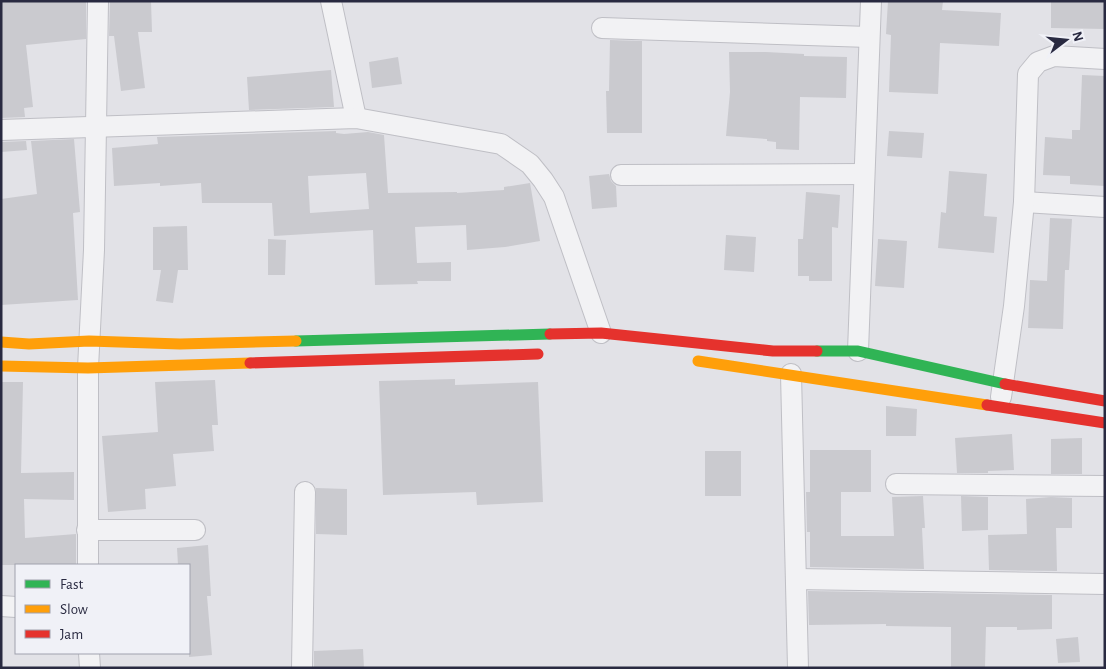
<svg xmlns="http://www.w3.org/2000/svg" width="1106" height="669" viewBox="0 0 1106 669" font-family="'Alegreya Sans',sans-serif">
  <rect width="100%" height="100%" fill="#e2e2e7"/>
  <g fill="#cacacf" fill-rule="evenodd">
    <polygon points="1,1 86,1 86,39 26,45 33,107 24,108 25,117 1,118"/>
    <polygon points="110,1 151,1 152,32 138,32 145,88 121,91 114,36 109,36"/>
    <polygon points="888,1 943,1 942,10 1001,13 999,46 940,43 938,94 889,92 891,35 886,34"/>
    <polygon points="1051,1 1105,1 1105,29 1051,28"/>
    <polygon points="610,40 642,41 642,133 607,133 606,91 609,91"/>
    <polygon points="729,52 766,52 804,54 804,56 847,57 846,98 800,97 799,150 776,149 776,142 767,141 767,139 726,136 730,92"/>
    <polygon points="398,57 402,84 372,88 369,62"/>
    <polygon points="331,70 334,107 249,110 247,77"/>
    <polygon points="1082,75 1105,76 1105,186 1070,184 1070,176 1043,175 1045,137 1072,139 1072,130 1080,130"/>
    <path d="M336 131V133L344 134 368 132 384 135 388 193 457 192V193L504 190V187L530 183 540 241 505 247 467 250 466 225 415 227 417 263 451 262V281H417L418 284 375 285 373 230 274 236 272 203H202L201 183 160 186V183L114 186 112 148 158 144 157 137ZM366 173 369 209 310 213 308 176Z"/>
    <polygon points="889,131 924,133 922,158 887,156"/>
    <polygon points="74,139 80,212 73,213 78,300 1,305 1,199 37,194 31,141"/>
    <polygon points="26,141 27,150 1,152 1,142"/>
    <polygon points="949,171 987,174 984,216 997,217 994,253 938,248 941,212 946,213"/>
    <polygon points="609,174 611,181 616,186 617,207 592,209 589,176"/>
    <polygon points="806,192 840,195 838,228 832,227 832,281 809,281 809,276 798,276 798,239 803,239"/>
    <polygon points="1050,218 1072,219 1069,270 1065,270 1063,329 1028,328 1030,280 1047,281"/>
    <polygon points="187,226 188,270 178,270 173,303 156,301 161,270 153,270 153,227"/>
    <polygon points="726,235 756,237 754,272 724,270"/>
    <polygon points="268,239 286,240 285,275 268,275"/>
    <polygon points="878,239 907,241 904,288 875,286"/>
    <polygon points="455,379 455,385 538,382 543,502 477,505 476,492 383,495 379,381"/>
    <polygon points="215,380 218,425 212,425 214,451 173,454 176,486 145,489 146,509 108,512 102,436 158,432 155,382"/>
    <polygon points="1,382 23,382 21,473 74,472 74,500 24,499 25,538 76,534 76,565 1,565"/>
    <polygon points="886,406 917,409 916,436 886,436"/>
    <polygon points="1012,434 1014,470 988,471 988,473 957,473 955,438"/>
    <polygon points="1082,438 1082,474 1051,474 1051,439"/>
    <polygon points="810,450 871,450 871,492 841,492 841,536 894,536 892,497 923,496 925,528 922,528 924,569 810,567 810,532 807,532 806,492 810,492"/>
    <rect x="705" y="451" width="36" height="45"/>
    <polygon points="316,488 347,489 347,535 316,534"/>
    <polygon points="961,496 988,497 988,530 962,531"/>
    <polygon points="1051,497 1072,498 1072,528 1056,528 1057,571 989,570 988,535 1027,534 1026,499"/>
    <polygon points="208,545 211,596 207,596 212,655 189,657 189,565 178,565 177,548"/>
    <polygon points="808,591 1052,595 1052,629 1017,630 1017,627 986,627 985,667 951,667 951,627 886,626 886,624 809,625"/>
    <polygon points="1078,637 1080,662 1058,663 1056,639"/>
    <polygon points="363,649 364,668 314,668 314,651"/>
  </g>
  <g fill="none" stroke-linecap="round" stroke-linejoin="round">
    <defs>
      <g id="street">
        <polyline points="331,1 356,118"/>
        <polyline points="602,28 869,37"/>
        <polyline points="1,130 356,118 501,144 530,164 543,180 554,197 601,333"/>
        <polyline points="621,175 864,174"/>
        <polyline points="1024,202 1105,207"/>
        <polyline points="858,351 871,1"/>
        <polyline points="791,374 798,668"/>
        <polyline points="1001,397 1014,306 1024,202 1028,74 1038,62 1054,56 1105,59"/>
        <polyline points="896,484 1105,486"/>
        <polyline points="87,530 195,530"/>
        <polyline points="88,565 88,368 94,250 98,1"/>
        <polyline points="796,579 1105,584"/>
        <polyline points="1,606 16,607"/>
        <polyline points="89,653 90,668"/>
        <polyline points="302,668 305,492"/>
      </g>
    </defs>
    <use href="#street" stroke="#bfbfc5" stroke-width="22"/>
    <use href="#street" stroke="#f2f2f4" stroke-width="20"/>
    <g stroke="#30b455" stroke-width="11">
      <polyline points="296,341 550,334"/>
      <polyline points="817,351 858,351 1005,384"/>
    </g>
    <g stroke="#ff9f0a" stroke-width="11">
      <polyline points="1,342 29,344 89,341 180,344 296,341"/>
      <polyline points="698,361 987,405"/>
      <polyline points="1,366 88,368 250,363"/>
    </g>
    <g stroke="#e5322d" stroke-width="11">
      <polyline points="550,334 601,333 773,351 817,351"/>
      <polyline points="250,363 538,354"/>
      <polyline points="1005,384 1105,401"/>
      <polyline points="987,405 1105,423"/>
    </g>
  </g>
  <rect width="1106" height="669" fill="none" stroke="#292a41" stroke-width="5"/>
  <rect x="15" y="564" width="175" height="90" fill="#f0f1f7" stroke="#a0a1ae"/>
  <rect x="25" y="580" width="25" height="8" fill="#30b455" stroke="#a0a1ae"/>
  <text x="60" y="589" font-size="15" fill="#292a41">Fast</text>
  <rect x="25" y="605" width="25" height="8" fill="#ff9f0a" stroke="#a0a1ae"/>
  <text x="60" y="614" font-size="15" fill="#292a41">Slow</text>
  <rect x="25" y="630" width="25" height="8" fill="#e5322d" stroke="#a0a1ae"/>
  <text x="60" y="639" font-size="15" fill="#292a41">Jam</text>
  <g transform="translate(1066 40) rotate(74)" stroke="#f0f1f7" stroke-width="4" paint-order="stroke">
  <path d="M0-4L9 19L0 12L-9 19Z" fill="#292a41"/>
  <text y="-8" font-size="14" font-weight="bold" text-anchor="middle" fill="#292a41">N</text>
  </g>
</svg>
